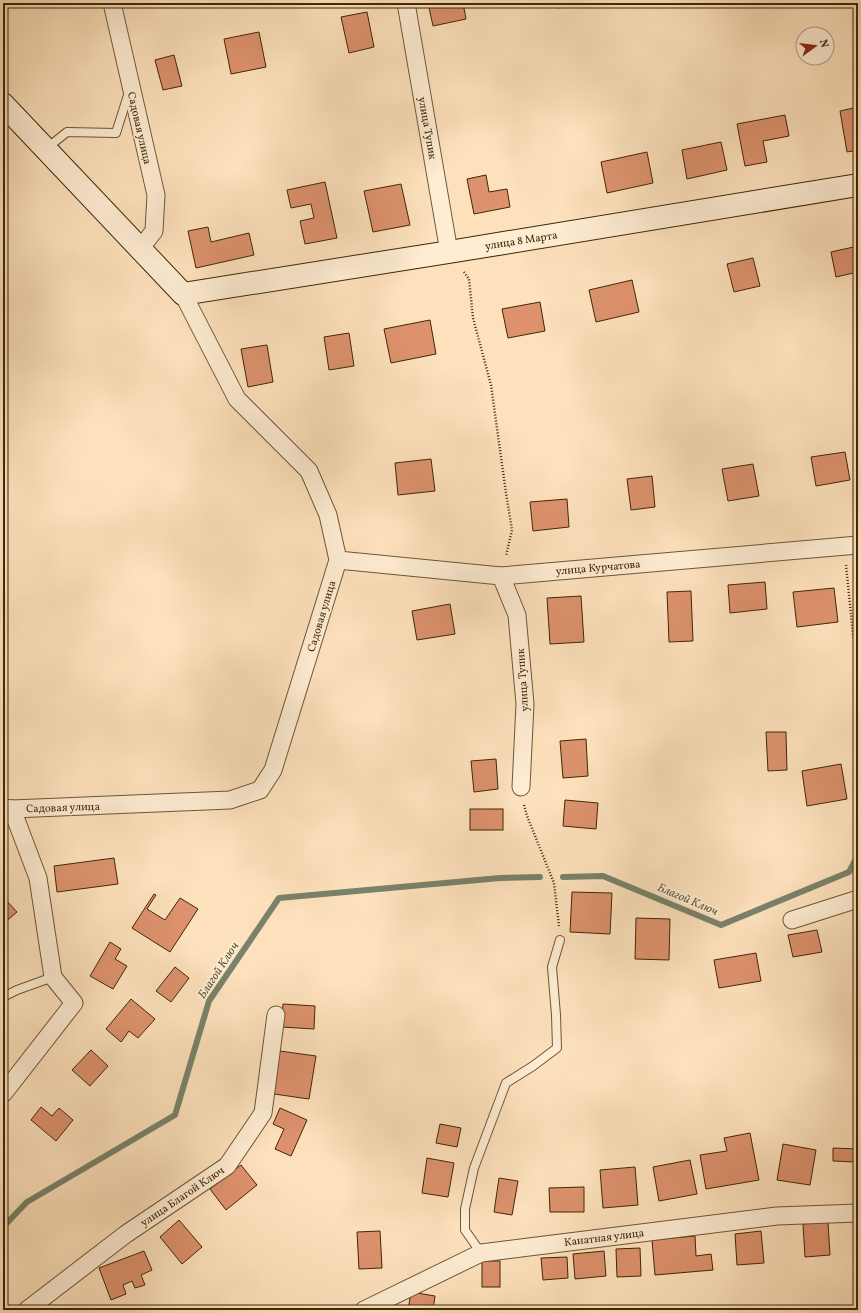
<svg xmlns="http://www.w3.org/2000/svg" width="861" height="1313" viewBox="0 0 861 1313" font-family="Vollkorn,serif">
  <rect width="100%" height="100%" fill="#fde1bc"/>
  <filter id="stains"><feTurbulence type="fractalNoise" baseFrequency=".005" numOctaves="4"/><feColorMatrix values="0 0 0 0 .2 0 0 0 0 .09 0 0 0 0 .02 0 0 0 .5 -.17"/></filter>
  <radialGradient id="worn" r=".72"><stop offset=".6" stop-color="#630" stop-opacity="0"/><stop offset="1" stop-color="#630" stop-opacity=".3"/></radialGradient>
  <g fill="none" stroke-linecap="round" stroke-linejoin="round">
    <g stroke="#79826a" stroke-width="6">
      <polyline points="563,877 603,876 721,925 849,872 858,855"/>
      <polyline points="3,1227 27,1202 175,1115 209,1001 279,898 500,878 540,877"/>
    </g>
  </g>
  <g fill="#dd926d" stroke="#3f2706">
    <polygon points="428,3 463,3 466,19 433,26"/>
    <polygon points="556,3 581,3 558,8"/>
    <polygon points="367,12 374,47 349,53 341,17"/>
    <polygon points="259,32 266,67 231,74 224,39"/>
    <polygon points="174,55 182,86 163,90 155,60"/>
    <polygon points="858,107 858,150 847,152 840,111"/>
    <polygon points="785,115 789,136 763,141 767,162 745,166 737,124"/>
    <polygon points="721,142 727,170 687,179 682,150"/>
    <polygon points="647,152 653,183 607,193 601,162"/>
    <polygon points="486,175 489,192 507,189 510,207 474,214 467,179"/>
    <polygon points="325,182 337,238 305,244 300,221 314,218 311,204 291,208 287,190"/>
    <polygon points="401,184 410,225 373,232 364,191"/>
    <polygon points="208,227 211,242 249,233 254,255 196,268 188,231"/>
    <polygon points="858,246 858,272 836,277 831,252"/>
    <polygon points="753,258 760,286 734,292 727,264"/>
    <polygon points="632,280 639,312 596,322 589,290"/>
    <polygon points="540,302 545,331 508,338 502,309"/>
    <polygon points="430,320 436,354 391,363 384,329"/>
    <polygon points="349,333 354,366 329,370 324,337"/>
    <polygon points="267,345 273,382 248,387 241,349"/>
    <polygon points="845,452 850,480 816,486 811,457"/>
    <polygon points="431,459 435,491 398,495 395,463"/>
    <polygon points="753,464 759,496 728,501 722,469"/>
    <polygon points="652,476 655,507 631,510 627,479"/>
    <polygon points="567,499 569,527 533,531 530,502"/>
    <polygon points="765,582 767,609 730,613 728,585"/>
    <polygon points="834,588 838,622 797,627 793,592"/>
    <polygon points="691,591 693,641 669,642 667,592"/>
    <polygon points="581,596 584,642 550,644 547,598"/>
    <polygon points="450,604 455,634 417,640 412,611"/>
    <polygon points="766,732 786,732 787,770 768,771"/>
    <polygon points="586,739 588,776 563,778 560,741"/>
    <polygon points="496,759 498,789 474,792 471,761"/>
    <polygon points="841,764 847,799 807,806 802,771"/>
    <polygon points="565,800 598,803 596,829 563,826"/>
    <rect x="470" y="809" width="33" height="21"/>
    <polygon points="114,858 118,884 57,892 54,866"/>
    <polygon points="572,892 612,893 610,934 570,932"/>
    <polygon points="154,894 156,895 147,909 165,920 180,898 198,909 170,952 132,928"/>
    <polygon points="3,897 17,912 3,924"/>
    <polygon points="636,918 670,919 669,960 635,959"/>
    <polygon points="817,930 822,952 793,957 788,935"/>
    <polygon points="110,942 121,949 115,959 127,966 113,989 90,976"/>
    <polygon points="756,953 761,981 719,988 714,960"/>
    <polygon points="175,967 189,978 171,1002 156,991"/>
    <polygon points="131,999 155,1019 138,1038 129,1031 121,1042 106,1029"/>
    <polygon points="283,1004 315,1006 314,1029 281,1027"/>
    <polygon points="91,1050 108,1066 90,1086 72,1070"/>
    <polygon points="280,1051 316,1056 309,1099 274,1094"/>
    <polygon points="41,1107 52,1116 59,1108 73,1120 56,1141 31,1120"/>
    <polygon points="280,1108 307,1120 291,1156 275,1149 284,1129 273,1124"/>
    <polygon points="440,1124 461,1128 457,1147 436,1143"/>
    <polygon points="750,1133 759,1180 706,1189 700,1155 727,1151 724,1138"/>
    <polygon points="783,1144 816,1150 810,1185 777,1180"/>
    <polygon points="833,1148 858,1149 858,1186 855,1186 855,1162 833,1161"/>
    <polygon points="427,1158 454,1163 448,1197 422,1193"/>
    <polygon points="690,1160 697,1194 659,1201 653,1167"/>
    <polygon points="241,1165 257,1185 226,1210 210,1189"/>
    <polygon points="635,1167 638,1205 603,1208 600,1170"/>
    <polygon points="499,1178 518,1181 512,1215 494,1212"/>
    <polygon points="584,1187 584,1212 550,1212 549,1188"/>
    <polygon points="179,1220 202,1247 182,1264 160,1237"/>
    <polygon points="828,1222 830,1255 805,1257 803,1224"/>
    <polygon points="380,1231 382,1268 359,1269 357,1232"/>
    <polygon points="761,1231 764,1263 737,1265 735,1234"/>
    <polygon points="695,1236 696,1256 711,1254 713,1270 655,1275 652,1240"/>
    <polygon points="640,1248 641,1276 617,1277 616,1249"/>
    <polygon points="144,1251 152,1270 141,1275 145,1285 135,1288 132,1281 123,1285 126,1294 111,1300 99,1268"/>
    <polygon points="604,1251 606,1276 575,1279 573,1254"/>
    <polygon points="567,1257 568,1278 543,1280 541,1258"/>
    <rect x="482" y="1261" width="18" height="26"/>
    <polygon points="411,1292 435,1296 433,1310 408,1310"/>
  </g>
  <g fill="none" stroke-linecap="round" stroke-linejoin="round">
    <defs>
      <g id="lane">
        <polyline points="47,148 67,132 116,133 129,92"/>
        <polyline points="3,997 17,990 53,977"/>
        <polyline points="481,1253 465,1230 465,1209 474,1168 506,1083 533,1066 557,1048 556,1015 552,967 560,940"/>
      </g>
      <g id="street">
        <polyline points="112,3 156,195 154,231 140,249"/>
        <polyline points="406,3 449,252"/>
        <polyline points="338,560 501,576 858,545"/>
        <polyline points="501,576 517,615 525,704 521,787"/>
        <polyline points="3,808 12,809 230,800 260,790 273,770 338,560 328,515 309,471 237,399 183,294"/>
        <polyline points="792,920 858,899"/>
        <polyline points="3,1094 74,1003 53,977 38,878 12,809 5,815"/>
        <polyline points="27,1310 126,1234 227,1166 263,1113 276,1015"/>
        <polyline points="364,1310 481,1253 777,1216 858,1213"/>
      </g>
      <polyline id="secondary" points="3,104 183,294 449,252 858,185"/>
    </defs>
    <use href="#lane" stroke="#6e5634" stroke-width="10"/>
    <use href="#street" stroke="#6e5634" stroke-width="19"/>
    <use href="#secondary" stroke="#3f2706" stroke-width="24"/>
    <g stroke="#3f2706" stroke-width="2.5" stroke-dasharray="1 2" stroke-linecap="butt">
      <polyline points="464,272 469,279 473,318 491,385 506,493 512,530 506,556"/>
      <polyline points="846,565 853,634 858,667"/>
      <polyline points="524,805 527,816 554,883 559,926"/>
    </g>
    <use href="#lane" stroke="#feecd3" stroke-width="8"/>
    <use href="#street" stroke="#feecd3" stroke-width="17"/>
    <use href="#secondary" stroke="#feecd3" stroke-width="22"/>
  </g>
  <g text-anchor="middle" stroke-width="3.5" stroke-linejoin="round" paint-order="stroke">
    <g font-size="11" fill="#3f2706" stroke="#feecd3">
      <text transform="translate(140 128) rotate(77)" y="4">Садовая улица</text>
      <text transform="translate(428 128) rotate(80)" y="4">улица Тупик</text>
      <text transform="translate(521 240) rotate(-9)" y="4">улица 8 Марта</text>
      <text transform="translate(598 567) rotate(-5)" y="4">улица Курчатова</text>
      <text transform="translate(321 616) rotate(-73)" y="4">Садовая улица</text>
      <text transform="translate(522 680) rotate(-94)" y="4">улица Тупик</text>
      <text transform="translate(63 807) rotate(-2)" y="4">Садовая улица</text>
      <text transform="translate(182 1196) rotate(-34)" y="4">улица Благой Ключ</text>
      <text transform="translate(604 1237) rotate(-7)" y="4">Канатная улица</text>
    </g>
    <g font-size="12" font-style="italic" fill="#5c5438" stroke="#feecd3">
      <text transform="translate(688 899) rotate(23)" y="4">Благой Ключ</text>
      <text transform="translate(218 970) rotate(-57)" y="4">Благой Ключ</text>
    </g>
  </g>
  <rect width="861" height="1313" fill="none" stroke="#fde1bc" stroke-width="16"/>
  <rect x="4" y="4" width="853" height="1305" fill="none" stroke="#3f2706" stroke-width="2"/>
  <rect x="8" y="8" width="845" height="1297" fill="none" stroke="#3f2706"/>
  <g transform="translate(815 46) rotate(75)"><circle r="19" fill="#feecd3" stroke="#b29d81"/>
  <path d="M0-3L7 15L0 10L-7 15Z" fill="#8f2418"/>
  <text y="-6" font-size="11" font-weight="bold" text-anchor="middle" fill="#3f2706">N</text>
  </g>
  <rect width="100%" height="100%" filter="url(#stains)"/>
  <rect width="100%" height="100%" fill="url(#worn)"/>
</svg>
